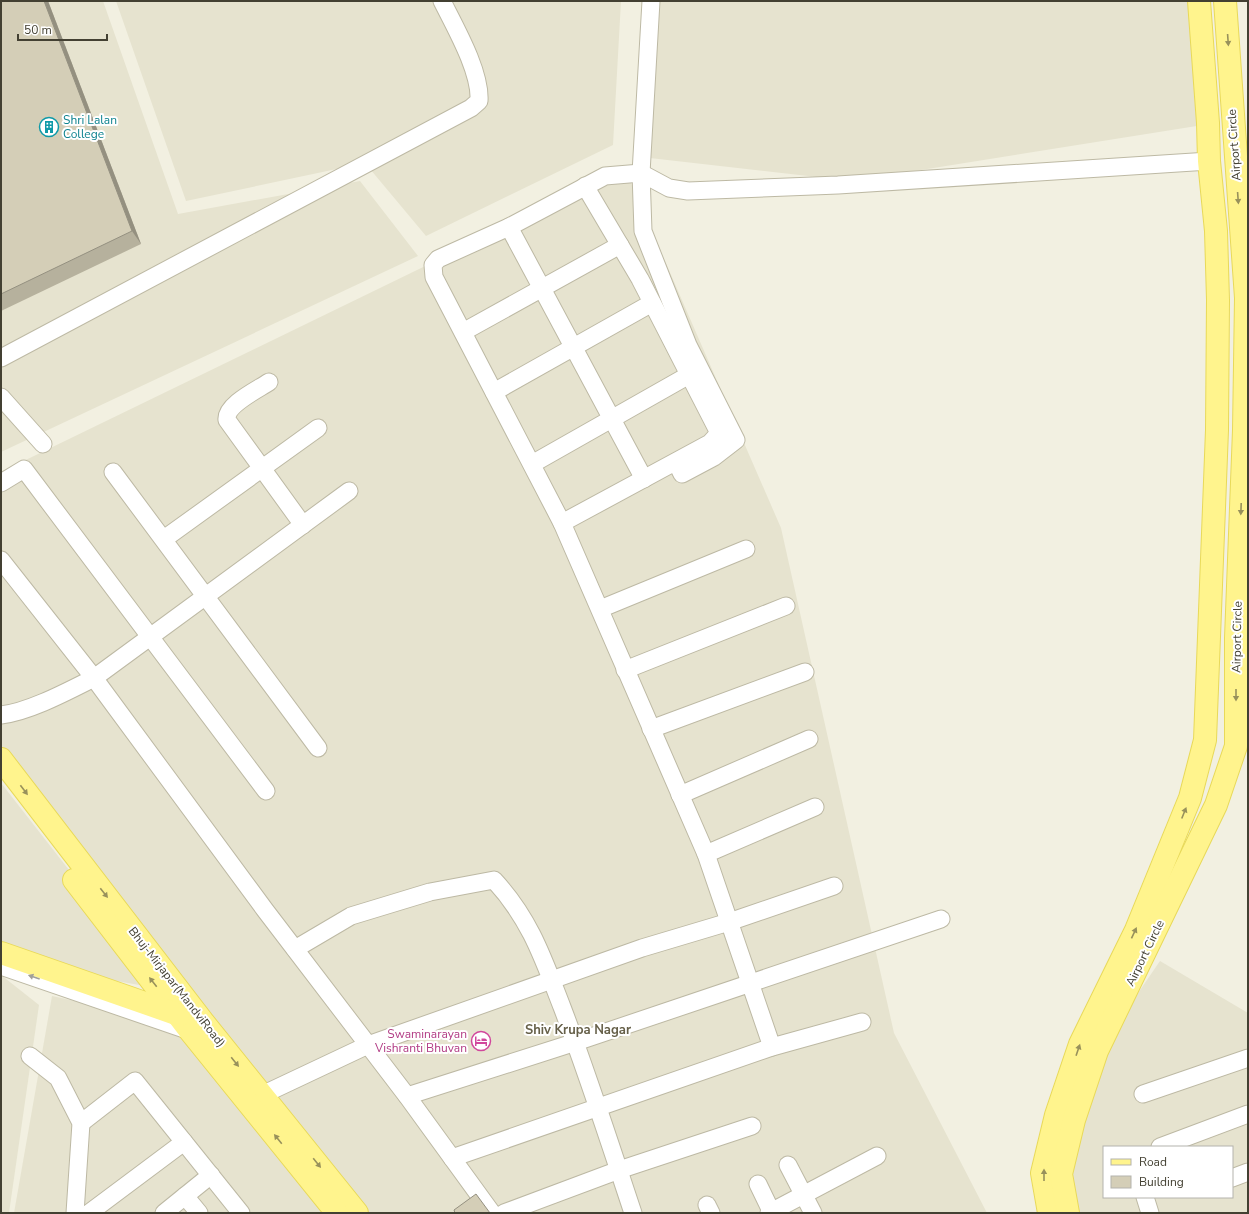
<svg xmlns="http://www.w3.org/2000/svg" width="1249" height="1214" viewBox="0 0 1249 1214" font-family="'Nunito Sans',sans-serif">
  <rect width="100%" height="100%" fill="#f2f0e1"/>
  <g fill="#e6e3cf" fill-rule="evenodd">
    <polygon points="1,1 103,1 178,214 360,181 418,256 1,452"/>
    <polygon points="116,1 621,1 613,145 426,236 365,163 186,201"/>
    <polygon points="649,1 1190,1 1203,125 852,181 641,157"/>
    <polygon points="625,169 781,528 894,1033 987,1213 358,1213 1,756 1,472"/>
    <polygon points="1,783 162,989 54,970 1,952"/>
    <path d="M1160 961 1248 1013V1213H1078L1070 1157 1121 1018ZM1104 1147H1232V1197H1104Z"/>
    <polygon points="1,975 39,1005 9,1213 1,1213"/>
    <polygon points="52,996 182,1024 331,1213 14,1213"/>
  </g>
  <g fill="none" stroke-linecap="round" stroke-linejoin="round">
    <defs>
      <g id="minor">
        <polyline points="651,1 641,173 643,231 688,345 736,440 714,457 682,474 676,462"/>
        <polyline points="509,227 644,479"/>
        <polyline points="463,332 620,245"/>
        <path d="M1 358 471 108 479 101C481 72 455 27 442 1"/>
        <path d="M269 382C257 390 225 405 227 420L303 525"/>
        <polyline points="494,392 652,303"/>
        <polyline points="1,397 43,444"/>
        <polyline points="532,464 689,375"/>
        <polyline points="113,472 318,748"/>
        <polyline points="1,483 24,469 266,791"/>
        <polyline points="562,523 710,443 719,433 640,279 585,186"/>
        <polyline points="164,539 318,428"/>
        <polyline points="1,560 94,678 265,910 407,1096 492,1213"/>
        <polyline points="600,609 746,549"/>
        <polyline points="625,670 786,606"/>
        <path d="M1 715C29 712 68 691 94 678L349 491"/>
        <polyline points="651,729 805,672"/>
        <polyline points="680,795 809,739"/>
        <polyline points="706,854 815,807"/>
        <path d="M295 949 351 916 430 892 494 880C530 919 543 958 562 1007 588 1075 610 1144 633 1213"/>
        <polyline points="1,966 190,1031"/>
        <polyline points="772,1047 706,854 562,523 434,277 433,265 438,259 509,227 605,176 641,173 669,188 688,191 838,185 1209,161"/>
        <polyline points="30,1056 58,1078 81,1123 75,1213"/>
        <polyline points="1143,1094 1248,1058"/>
        <polyline points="262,1095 368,1045 642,948 729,922 834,886"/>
        <polyline points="407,1096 576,1042 941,919"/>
        <polyline points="81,1123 135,1081 241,1213"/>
        <polyline points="1160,1147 1248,1114"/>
        <polyline points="452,1158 772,1047 862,1022"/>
        <polyline points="788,1165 813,1213"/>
        <polyline points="1232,1178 1248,1172"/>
        <polyline points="758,1184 772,1213"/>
        <polyline points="185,1196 199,1213"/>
        <polyline points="1145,1197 1150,1213"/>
        <polyline points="707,1205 711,1213"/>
        <polyline points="89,1213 184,1142"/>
        <polyline points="164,1213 211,1175"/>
        <polyline points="504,1213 619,1170 752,1126"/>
        <polyline points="769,1213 877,1156"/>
      </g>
      <g id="major">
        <polyline points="1,759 204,1023 357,1213"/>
        <polyline points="74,880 190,1031 337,1213"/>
        <polyline points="1,953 179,1015"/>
        <polyline points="1049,1213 1042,1173 1056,1115 1080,1044 1136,930 1190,798 1205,740 1217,430 1218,300 1216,231 1209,161 1208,123 1199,1"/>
        <polyline points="1068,1213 1061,1174 1074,1120 1097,1051 1216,805 1236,746 1236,638 1244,430 1246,298 1225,1"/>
      </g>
    </defs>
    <use href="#minor" stroke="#bdb9a4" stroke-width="19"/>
    <use href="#major" stroke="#e8d959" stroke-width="24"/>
    <use href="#minor" stroke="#fff" stroke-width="17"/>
    <use href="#major" stroke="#fff48d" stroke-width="22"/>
  </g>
  <polygon fill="#b6b19d" points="1,1 48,1 141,244 1,311"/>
  <polygon fill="#949080" points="44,1 48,1 141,244 132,231"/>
  <g fill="#d4ceb7" stroke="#949080">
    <polygon points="1,1 44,1 132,231 1,294"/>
    <polygon points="476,1194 490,1213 455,1213 454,1210"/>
  </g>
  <defs><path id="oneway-solid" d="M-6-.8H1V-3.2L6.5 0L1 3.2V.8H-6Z"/></defs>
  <g fill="#98915b">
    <use href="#oneway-solid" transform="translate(1228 40) rotate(86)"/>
    <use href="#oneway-solid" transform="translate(1238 198) rotate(86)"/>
    <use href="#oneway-solid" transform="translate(1241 509) rotate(92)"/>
    <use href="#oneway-solid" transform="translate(1236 695) rotate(90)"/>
    <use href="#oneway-solid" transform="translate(24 790) rotate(53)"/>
    <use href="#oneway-solid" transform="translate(1184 813) rotate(-68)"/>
    <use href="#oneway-solid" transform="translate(104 893) rotate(52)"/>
    <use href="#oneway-solid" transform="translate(1134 933) rotate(-65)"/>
    <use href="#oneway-solid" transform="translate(153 982) rotate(-128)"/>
    <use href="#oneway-solid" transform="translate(1078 1050) rotate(-71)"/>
    <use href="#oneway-solid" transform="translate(235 1062) rotate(51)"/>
    <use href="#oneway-solid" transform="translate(278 1139) rotate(-129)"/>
    <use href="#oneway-solid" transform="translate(317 1163) rotate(51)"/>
    <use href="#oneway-solid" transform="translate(1044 1175) rotate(-90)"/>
  </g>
  <use fill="#a1a098" href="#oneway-solid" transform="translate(34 977) rotate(-161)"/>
  <defs>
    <symbol id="building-ring" viewBox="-11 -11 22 22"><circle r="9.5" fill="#fff" stroke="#0f9aa8" stroke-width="1.5"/><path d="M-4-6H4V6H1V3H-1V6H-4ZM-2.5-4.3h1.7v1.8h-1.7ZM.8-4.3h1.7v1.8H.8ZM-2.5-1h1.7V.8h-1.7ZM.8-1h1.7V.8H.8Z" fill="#0f9aa8"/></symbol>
    <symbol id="hotel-ring" viewBox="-11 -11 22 22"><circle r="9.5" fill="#fff" stroke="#d1479c" stroke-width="1.5"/><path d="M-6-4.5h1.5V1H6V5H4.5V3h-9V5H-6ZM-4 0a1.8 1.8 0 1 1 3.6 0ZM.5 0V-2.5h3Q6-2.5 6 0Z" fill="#d1479c"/></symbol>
  </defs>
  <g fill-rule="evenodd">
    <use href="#building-ring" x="38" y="116" width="22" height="22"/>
    <use href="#hotel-ring" x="470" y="1030" width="22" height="22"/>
  </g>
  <g text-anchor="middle" stroke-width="4" stroke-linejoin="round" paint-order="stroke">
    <g font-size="12" fill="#0d838f" stroke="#fff" text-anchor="start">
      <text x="63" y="124">Shri Lalan<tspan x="63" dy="14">College</tspan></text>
    </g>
    <g font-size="12" fill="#434032" stroke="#fff">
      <text transform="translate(1234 145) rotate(-94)" y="4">Airport Circle</text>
      <text transform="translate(1237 637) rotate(-89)" y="4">Airport Circle</text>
      <text transform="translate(1145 953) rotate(-64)" y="4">Airport Circle</text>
      <text transform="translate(177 987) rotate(52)" y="4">Bhuj-Mirjapar(MandviRoad)</text>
    </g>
    <g font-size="12" fill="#b23c85" stroke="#fff" text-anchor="end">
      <text x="467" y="1038">Swaminarayan<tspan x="467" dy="14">Vishranti Bhuvan</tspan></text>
    </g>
    <g font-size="13" font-weight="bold" fill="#666049" stroke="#fff">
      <text x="578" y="1034">Shiv Krupa Nagar</text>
    </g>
  </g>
  <rect width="1249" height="1214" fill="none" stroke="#434032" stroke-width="4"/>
  <rect x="1103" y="1146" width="130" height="52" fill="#ffffff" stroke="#b4b3ad"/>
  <rect x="1111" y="1159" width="20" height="6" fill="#fff48d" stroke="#b4b3ad"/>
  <text x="1139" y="1166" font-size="12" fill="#434032">Road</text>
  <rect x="1111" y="1176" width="20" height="12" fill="#d4ceb7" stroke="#b4b3ad"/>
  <text x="1139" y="1186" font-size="12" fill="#434032">Building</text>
  <path d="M18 34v6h89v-6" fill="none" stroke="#434032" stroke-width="2"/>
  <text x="24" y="34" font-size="12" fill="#434032" stroke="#ffffff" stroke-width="3" paint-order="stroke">50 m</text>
</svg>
